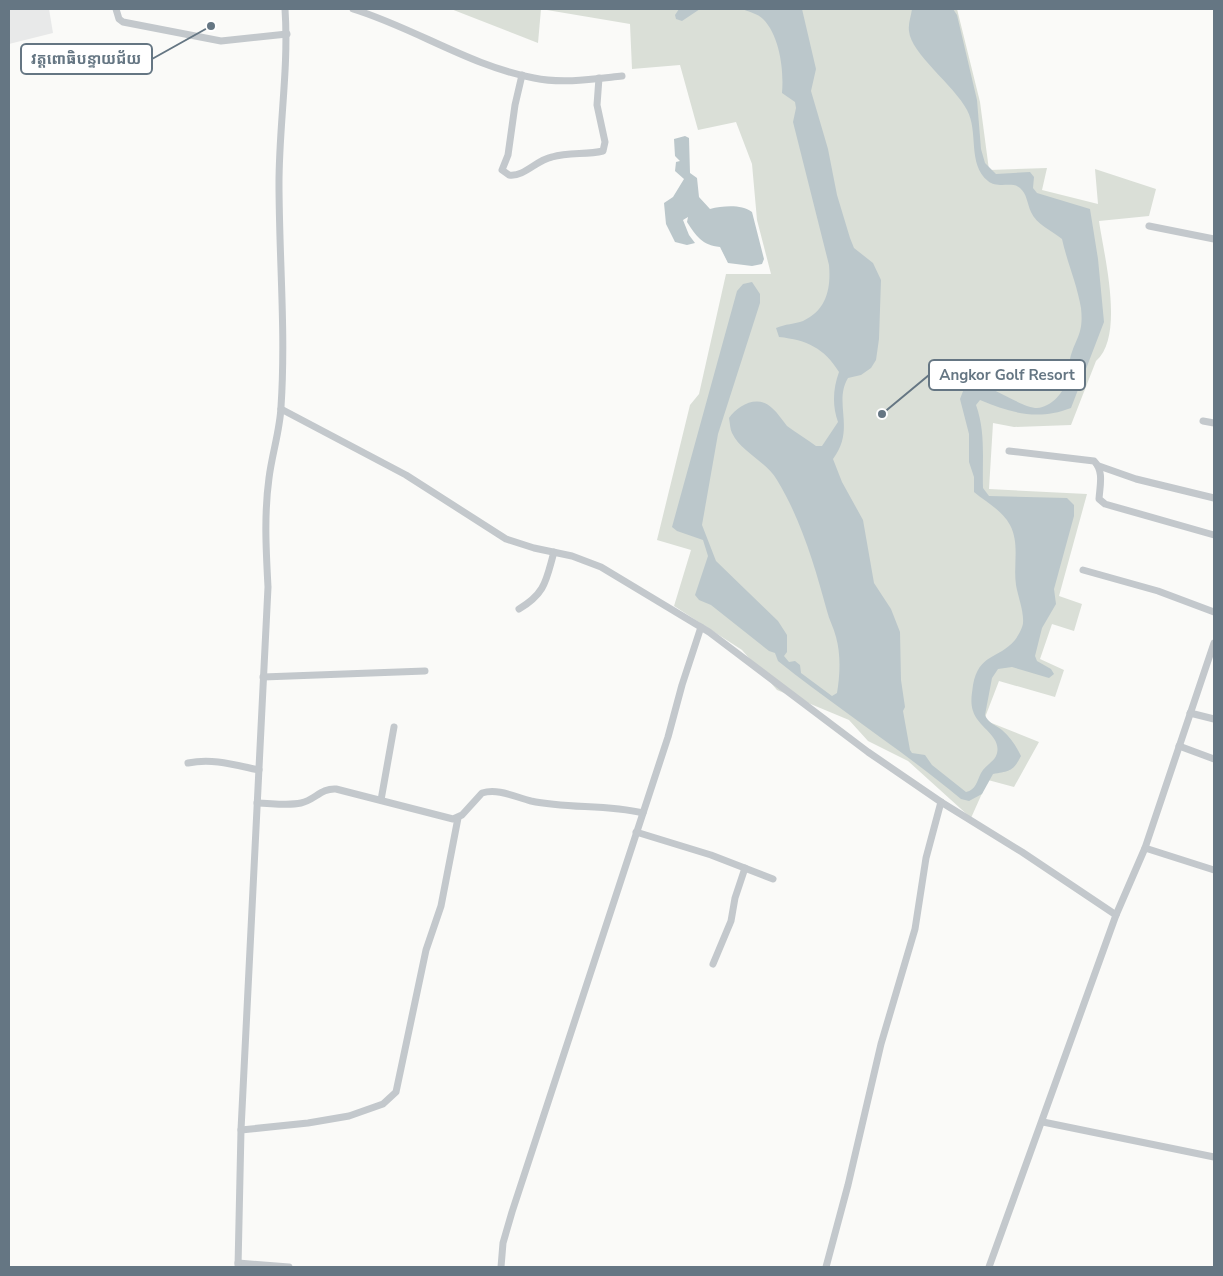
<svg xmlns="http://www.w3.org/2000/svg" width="1223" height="1276" viewBox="0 0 1223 1276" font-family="'Nunito Sans','Noto Sans Khmer',sans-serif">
  <rect width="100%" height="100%" fill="#fafaf8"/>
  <polygon fill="#e8e9e9" points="9,9 49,9 53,33 9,44"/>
  <g fill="#dadfd7">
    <polygon points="451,9 541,9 538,43"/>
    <path d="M541 9H957L980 102 989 170 1047 168 1042 190 1098 204 1095 169 1156 189 1149 216 1099 221C1104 256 1125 336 1096 361L1071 425 1014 427 993 423 989 489 1087 494 1059 596 1082 604 1074 631 1052 624 1040 659 1064 670 1055 697 999 681 984 720 1039 742 1014 787 988 780 971 818 908 761 868 741 849 720 777 690 742 650 674 606 691 550 657 540 690 405 699 394 726 274H771L757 220 752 164 736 122 698 130 680 65 632 69 630 24Z"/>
  </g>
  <g fill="#bbc7cb">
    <polygon points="679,9 700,9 682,21 676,19 675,15"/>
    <path d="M741 9H802L816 69 811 91 828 149 837 195 850 238 854 248 873 263 881 280 879 339 876 360 871 368 861 375 848 378C833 403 856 429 833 459L842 482 863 520 874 583 891 609 900 632 901 680 905 707 903 711 910 750 912 753 925 755 932 765 966 792C976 790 977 781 981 773 985 766 993 762 996 756 1004 737 978 728 973 711 970 702 972 694 973 685 979 653 998 660 1015 640 1018 636 1023 627 1023 623 1024 611 1018 597 1016 585 1013 565 1020 544 1010 525 1002 510 987 503 974 492V477L969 462V434L960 399 965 386 974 381C990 386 1023 408 1037 408 1052 407 1064 392 1068 378 1070 372 1069 366 1070 359 1075 338 1084 335 1081 308 1077 284 1067 262 1062 239 1052 231 1036 224 1031 212 1027 203 1027 194 1020 188 1013 181 997 189 988 181 967 164 979 132 967 110 954 85 911 54 909 31 908 24 911 16 912 9H953L957 15 977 100 981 149 985 163 996 174 1030 172 1034 177 1033 188 1037 193 1090 209 1098 259 1104 322 1071 408C1037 421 1012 413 980 400L976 405C986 433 982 460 983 488L989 496 1067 498 1074 505V516L1054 589 1056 604 1042 628 1035 656 1037 661 1051 669 1054 674 1049 678 1012 667 998 669 992 678 985 715C988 723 996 725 1002 730 1011 738 1016 746 1021 756 1013 772 1009 771 993 774L982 794 969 801 961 799C902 750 838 709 778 661L775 653 769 651 711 605 699 600 695 595 708 556 703 540 677 531 672 527 737 291 743 284 752 282 760 294V303L718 434 702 525 716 561 778 621 787 635V652L784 656 789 662 795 661 800 665 801 673 832 696 837 693C840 675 841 655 836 637 834 628 829 620 827 611 815 567 801 519 777 480 766 461 741 452 732 433 730 429 730 423 729 418 738 405 758 394 772 408 778 413 782 420 787 426 796 433 807 439 816 446H822L838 422C832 405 833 389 839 372 824 348 807 340 779 337L776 328C785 324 795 324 803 321 827 310 831 288 829 265L793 122 796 108 795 102 782 93C784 71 780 36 763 19 758 14 748 11 741 9Z"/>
    <path d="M685 136 689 138 690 173 697 178 699 197 710 209C723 206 741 204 752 212L764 259 762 264 752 266 728 263 720 247C702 245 696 236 687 222L688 217 683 220 689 235 695 243 687 245 675 242 666 224 664 203 673 197 684 179 675 171 676 162 680 161 675 156 674 139Z"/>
  </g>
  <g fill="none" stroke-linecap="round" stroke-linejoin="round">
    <g stroke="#c3c8cc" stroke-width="7">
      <polyline points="116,9 119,19 123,22 221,41 287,34"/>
      <path d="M353 9C415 28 470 66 534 78 562 84 594 79 622 76"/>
      <path d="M522 75 515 105 508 155 502 170 509 175C525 177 536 160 552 157 569 152 586 155 603 151L605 142 597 105 599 78"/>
      <polyline points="1149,226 1214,239"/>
      <polyline points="281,409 406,475 506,539 534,548 572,556 601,567 709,632 868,752 941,802 1022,852 1116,915"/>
      <polyline points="1203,421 1214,423"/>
      <path d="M1009 451 1094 461C1104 471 1100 485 1099 499L1105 504 1214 535"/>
      <polyline points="1099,466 1136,479 1214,498"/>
      <polyline points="1083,570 1158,591 1214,612"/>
      <path d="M519 609C546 593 546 580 554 552"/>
      <polyline points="263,677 425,671"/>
      <polyline points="1190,713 1214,719"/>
      <polyline points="1179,746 1214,759"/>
      <path d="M188 763C213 758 235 765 259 770"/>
      <polyline points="381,800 394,727"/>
      <path d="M257 803C271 803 287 806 301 803 315 800 321 788 336 789L453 819 462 815 482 793C498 788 515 797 531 801 568 809 606 804 643 813"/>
      <polyline points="636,832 711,855 773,879"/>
      <polyline points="1145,848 1214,870"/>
      <polyline points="713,964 731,921 735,898 745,868"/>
      <polyline points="1043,1122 1214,1157"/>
      <polyline points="241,1130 308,1123 349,1116 383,1104 396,1092 426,950 441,906 458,818"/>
      <polyline points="238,1263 289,1267"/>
      <path d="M238 1267 241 1130 268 587C266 550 264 514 269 478 272 454 280 430 281 407 286 332 279 258 279 183 279 125 289 67 285 9"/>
      <polyline points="501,1267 503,1243 512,1212 668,737 682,685 701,627"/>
      <polyline points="826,1267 848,1185 881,1044 915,929 926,858 941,802"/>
      <polyline points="989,1267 1116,915 1145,848 1214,643"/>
    </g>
  </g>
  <path fill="none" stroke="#657683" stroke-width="2" d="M211 26L152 59M882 414L929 375"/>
  <g fill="#657683" stroke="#fff" stroke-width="2">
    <circle cx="211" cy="26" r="5"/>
    <circle cx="882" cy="414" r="5"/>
  </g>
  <g fill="#fff" stroke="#657683" stroke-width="2">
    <rect x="21" y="44" width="131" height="30" rx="5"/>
    <rect x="929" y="360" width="156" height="30" rx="5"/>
  </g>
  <g font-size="15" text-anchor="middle" font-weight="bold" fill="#657683">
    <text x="86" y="64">វត្តពោធិបន្ទាយជ័យ</text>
    <text x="1007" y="380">Angkor Golf Resort</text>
  </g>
  <rect width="1223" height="1276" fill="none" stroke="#657683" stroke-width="20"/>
</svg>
